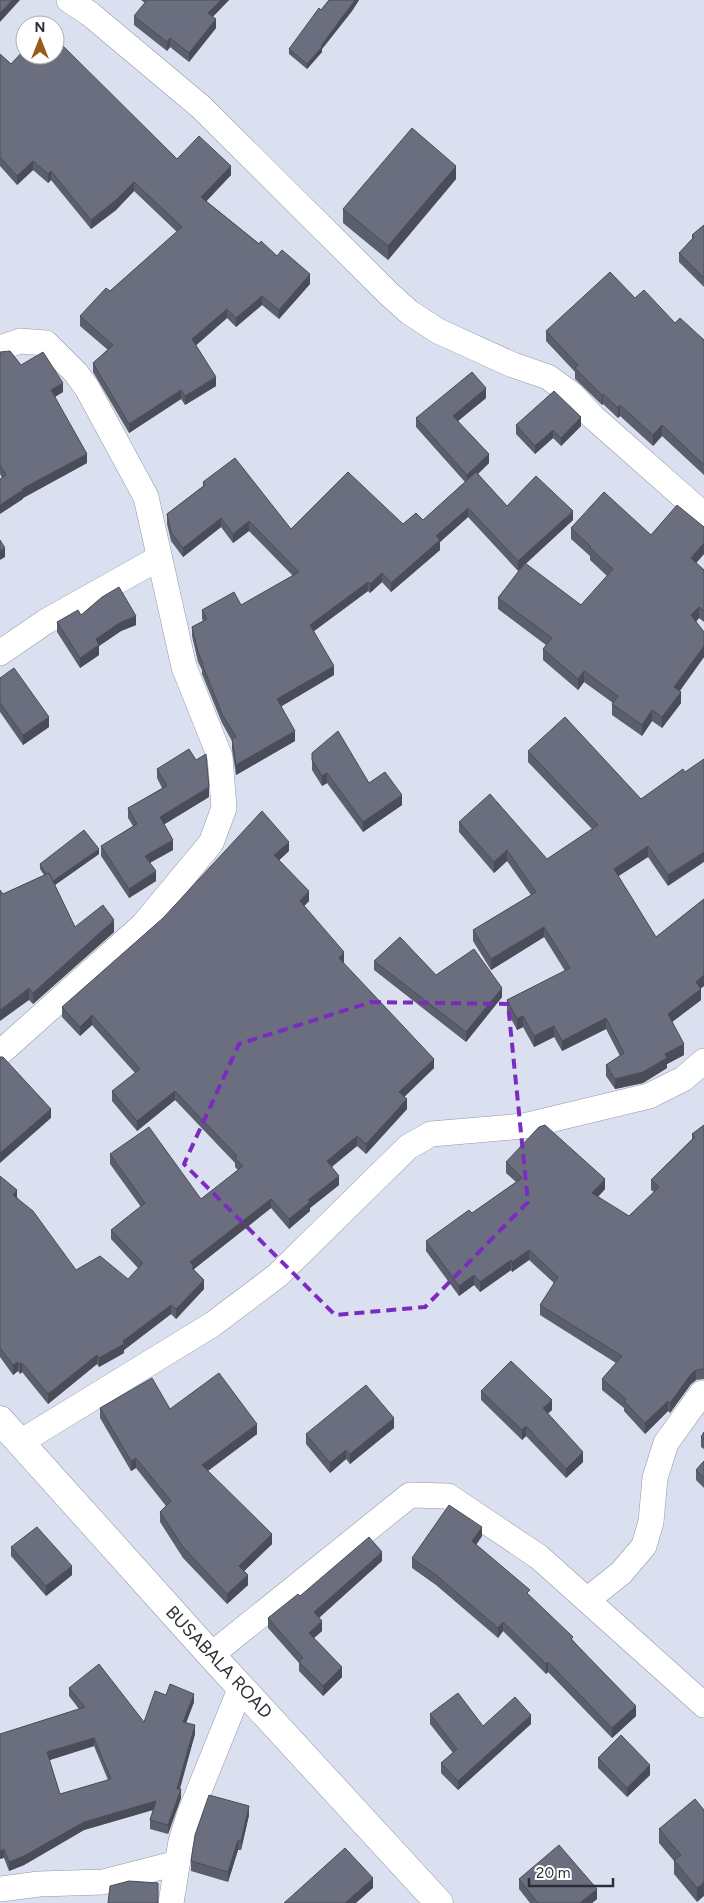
<svg xmlns="http://www.w3.org/2000/svg" width="704" height="1903" viewBox="0 0 704 1903" font-family="Figtree,sans-serif">
  <rect width="100%" height="100%" fill="#dbe0f1"/>
  <g fill="none" stroke-linecap="round" stroke-linejoin="round">
    <defs>
      <g id="minor">
        <polyline points="69,0 90,14 201,107 389,294 409,312 438,331 513,365 548,377 570,393 593,417 704,515"/>
        <polyline points="0,348 20,341 46,343 76,373 87,388 146,497 184,667 220,757 224,808 211,843 143,925 0,1053"/>
        <polyline points="0,653 45,622 159,558"/>
        <polyline points="19,1443 213,1324 278,1275 408,1147 431,1134 524,1126 649,1096 683,1079 704,1061"/>
        <polyline points="587,1600 621,1573 644,1546 651,1522 655,1478 666,1443 702,1393"/>
        <polyline points="211,1655 410,1495 448,1496 539,1557 704,1705"/>
        <polyline points="0,1889 39,1884 103,1882 177,1863"/>
        <polyline points="171,1903 181,1841 190,1813 241,1687"/>
      </g>
      <polyline id="tertiary" points="0,1420 211,1655 439,1903"/>
    </defs>
    <use href="#minor" stroke="#9296a7" stroke-width="26"/>
    <use href="#tertiary" stroke="#9296a7" stroke-width="29"/>
    <use href="#minor" stroke="#fff" stroke-width="25"/>
    <use href="#tertiary" stroke="#fff" stroke-width="28"/>
  </g>
  <g fill="#5b5f6c" fill-rule="evenodd">
    <polygon points="141,0 229,0 212,17 216,28 189,62 170,47 167,51 134,25 134,16 145,3"/>
    <polygon points="329,0 359,0 352,11 322,49 322,52 307,69 289,54 289,49"/>
    <polygon points="0,54 11,64 177,159 231,175 206,201 310,284 279,319 262,305 236,327 227,318 196,345 216,386 185,405 181,399 129,433 93,372 93,363 108,350 80,326 80,316 110,291 177,232 134,191 116,210 91,229 51,180 48,183 33,170 17,185 0,166"/>
    <polygon points="456,179 388,260 343,223 343,209"/>
    <polygon points="704,225 704,287 679,262 679,253 692,239 692,235"/>
    <polygon points="635,298 704,340 704,475 662,436 653,446 620,416 618,418 603,404 602,405 575,379 575,372 546,341 546,331"/>
    <polygon points="0,352 63,392 55,397 87,463 23,498 23,499 2,478 0,474"/>
    <polygon points="486,398 458,421 489,463 478,474 507,506 573,520 525,564 581,605 607,576 590,560 590,556 571,539 571,528 651,535 704,527 704,554 696,563 704,570 704,622 699,618 696,622 704,632 704,657 680,691 681,703 662,728 652,721 642,736 612,715 612,704 613,703 584,682 578,690 543,660 543,649 546,645 498,609 498,598 522,567 518,571 468,517 440,542 440,550 391,592 382,582 370,593 368,591 314,631 334,675 281,706 295,741 236,775 232,749 232,741 222,723 202,674 202,670 198,662 192,636 192,627 203,621 202,619 202,610 241,605 293,576 249,531 233,543 221,527 183,557 171,541 167,524 167,514 203,486 203,482 291,529 403,524 423,520 465,482 416,427 416,418"/>
    <polygon points="516,425 581,426 561,446 553,438 535,454 516,434"/>
    <polygon points="81,615 136,625 121,631 99,646 99,655 80,668 57,632 57,622"/>
    <polygon points="0,678 49,727 23,745 0,712"/>
    <polygon points="528,751 641,799 685,772 668,886 648,857 618,876 656,937 704,899 704,986 701,988 701,1000 672,1022 684,1055 667,1064 667,1068 643,1083 615,1089 606,1076 606,1065 620,1056 606,1029 562,1051 554,1037 534,1047 523,1027 517,1030 507,1011 507,1000 565,971 544,937 491,970 473,941 473,930 531,895 507,861 494,873 459,832 459,822 547,859 592,829 528,762"/>
    <polygon points="312,753 369,783 402,805 363,832 327,783 322,786 312,770"/>
    <polygon points="157,769 209,797 164,824 173,850 150,863 156,881 129,898 101,856 101,846 133,826 128,818 128,808 162,788 157,778"/>
    <polygon points="289,851 279,860 309,901 304,906 344,962 343,963 434,1068 404,1097 407,1109 366,1154 357,1146 332,1167 339,1185 310,1208 310,1211 289,1229 271,1208 194,1269 204,1289 176,1319 171,1314 124,1350 124,1353 99,1367 97,1364 48,1404 22,1372 20,1374 18,1371 13,1375 0,1357 0,1176 76,1270 128,1279 138,1268 111,1239 111,1230 141,1207 110,1164 110,1154 201,1199 238,1170 235,1167 235,1163 175,1100 137,1131 112,1101 112,1091 135,1073 92,1025 80,1036 62,1017 62,1007"/>
    <polygon points="99,854 55,885 75,927 114,932 33,1004 29,1000 3,894 44,875 40,869 40,864"/>
    <polygon points="374,961 436,975 502,997 466,1042 374,970"/>
    <polygon points="704,1125 704,1379 696,1380 691,1384 670,1413 668,1411 645,1434 624,1411 624,1408 602,1390 602,1379 616,1363 540,1315 540,1305 554,1283 529,1260 512,1272 511,1270 480,1292 474,1285 459,1296 426,1251 426,1241 472,1213 516,1182 506,1173 506,1162 605,1189 598,1197 629,1216 654,1192 651,1190 651,1180 692,1139 692,1134"/>
    <polygon points="481,1391 552,1410 548,1413 583,1462 566,1478 526,1436 522,1440 481,1400"/>
    <polygon points="100,1408 170,1409 257,1434 208,1471 272,1544 244,1571 248,1585 227,1604 183,1558 160,1522 160,1512 166,1506 136,1468 131,1471 100,1418"/>
    <polygon points="394,1428 350,1464 346,1459 330,1473 306,1444 306,1434"/>
    <polygon points="704,1432 704,1449 701,1447 701,1437"/>
    <polygon points="704,1461 704,1488 696,1480 696,1470"/>
    <polygon points="482,1536 476,1545 530,1596 573,1640 636,1716 612,1738 548,1672 546,1674 503,1631 498,1638 436,1585 412,1568 412,1558"/>
    <polygon points="11,1547 72,1575 46,1596 11,1556"/>
    <polygon points="382,1561 319,1618 322,1631 314,1638 342,1677 323,1696 299,1671 299,1663 268,1628 268,1618 300,1596"/>
    <path d="M69 1688 144 1722 166 1695 194 1702 186 1723 195 1734 180 1789 181 1798 168 1834 150 1829V1820L153 1810 84 1830 24 1865 9 1871 4 1858 0 1734 79 1709 69 1696ZM94 1746 108 1780 60 1794 49 1760Z"/>
    <polygon points="430,1714 483,1726 531,1724 458,1790 441,1773 441,1763 453,1753 430,1724"/>
    <polygon points="598,1758 650,1775 627,1797 598,1768"/>
    <polygon points="704,1810 697,1902 674,1874 674,1861 659,1843 659,1829"/>
    <polygon points="249,1815 241,1850 238,1850 228,1882 191,1871 191,1861"/>
    <polygon points="519,1879 597,1899 592,1903 530,1903 519,1889"/>
  </g>
  <g fill="#4a4d58">
    <polygon points="12,0 20,0 0,22 0,13"/>
    <polygon points="221,0 229,0 208,22 208,13"/>
    <polygon points="355,0 359,0 352,11 322,49 322,52 307,69 307,64"/>
    <polygon points="216,19 216,28 189,62 189,53"/>
    <polygon points="170,38 170,47 167,51 167,42"/>
    <polygon points="33,161 33,170 17,185 17,176"/>
    <polygon points="231,166 231,175 201,207 201,197"/>
    <polygon points="456,166 456,179 388,260 388,246"/>
    <polygon points="51,171 51,180 48,183 48,174"/>
    <polygon points="134,182 134,191 116,210 91,229 91,220"/>
    <polygon points="310,274 310,284 279,319 279,310"/>
    <polygon points="262,296 262,305 236,327 236,318"/>
    <polygon points="227,309 227,318 192,349 192,339"/>
    <polygon points="216,377 216,386 185,405 185,396"/>
    <polygon points="63,383 63,392 51,399 51,390"/>
    <polygon points="486,388 486,398 453,425 453,416"/>
    <polygon points="181,390 181,399 129,433 129,424"/>
    <polygon points="603,394 603,404 602,405 602,395"/>
    <polygon points="620,405 620,416 618,418 618,408"/>
    <polygon points="581,417 581,426 561,446 561,438"/>
    <polygon points="662,425 662,436 653,446 653,435"/>
    <polygon points="553,430 553,438 535,454 535,446"/>
    <polygon points="87,454 87,463 23,498 23,499 0,514 0,505 22,489"/>
    <polygon points="489,454 489,463 467,484 467,475"/>
    <polygon points="468,508 468,517 440,542 440,550 391,592 391,583 436,536"/>
    <polygon points="573,511 573,520 518,571 518,561"/>
    <polygon points="221,518 221,527 183,557 183,548"/>
    <polygon points="249,521 249,531 233,543 233,534"/>
    <polygon points="704,543 704,554 691,569 691,558"/>
    <polygon points="5,548 5,557 0,560 0,551"/>
    <polygon points="382,573 382,582 370,593 370,584"/>
    <polygon points="368,582 368,591 310,634 310,625"/>
    <polygon points="699,607 699,618 691,627 691,615"/>
    <polygon points="136,616 136,625 121,631 99,646 99,655 80,668 80,658 96,639 121,622"/>
    <polygon points="704,646 704,657 674,698 674,687"/>
    <polygon points="334,666 334,675 277,709 277,699"/>
    <polygon points="584,671 584,682 578,690 578,679"/>
    <polygon points="681,692 681,703 662,728 662,717"/>
    <polygon points="652,710 652,721 642,736 642,725"/>
    <polygon points="49,717 49,727 23,745 23,735"/>
    <polygon points="295,731 295,741 236,775 236,765"/>
    <polygon points="327,773 327,783 322,786 322,776"/>
    <polygon points="209,787 209,797 160,827 160,817"/>
    <polygon points="402,795 402,805 363,832 363,822"/>
    <polygon points="173,840 173,850 145,865 145,856"/>
    <polygon points="289,842 289,851 274,865 274,855"/>
    <polygon points="648,846 648,857 614,879 614,869"/>
    <polygon points="99,849 99,854 52,887 52,882"/>
    <polygon points="507,850 507,861 494,873 494,862"/>
    <polygon points="704,852 704,862 668,886 668,875"/>
    <polygon points="156,871 156,881 129,898 129,889"/>
    <polygon points="309,891 309,901 300,910 300,901"/>
    <polygon points="114,920 114,932 33,1004 33,993"/>
    <polygon points="544,927 544,937 491,970 491,959"/>
    <polygon points="344,952 344,962 339,968 339,958"/>
    <polygon points="704,975 704,986 696,992 696,982"/>
    <polygon points="29,988 29,1000 0,1021 0,1010"/>
    <polygon points="502,988 502,997 466,1042 466,1032"/>
    <polygon points="701,989 701,1000 668,1025 668,1014"/>
    <polygon points="92,1015 92,1025 80,1036 80,1027"/>
    <polygon points="523,1016 523,1027 517,1030 517,1019"/>
    <polygon points="606,1018 606,1029 562,1051 562,1041"/>
    <polygon points="554,1026 554,1037 534,1047 534,1036"/>
    <polygon points="684,1044 684,1055 667,1064 667,1068 643,1083 615,1089 615,1079"/>
    <polygon points="434,1059 434,1068 399,1102 399,1092"/>
    <polygon points="175,1091 175,1100 137,1131 137,1121"/>
    <polygon points="407,1099 407,1109 366,1154 366,1144"/>
    <polygon points="51,1109 51,1118 0,1163 0,1153"/>
    <polygon points="357,1136 357,1146 327,1170 327,1161"/>
    <polygon points="339,1176 339,1185 310,1208 310,1211 289,1229 289,1219 308,1200"/>
    <polygon points="605,1179 605,1189 592,1203 592,1193"/>
    <polygon points="17,1190 17,1199 13,1195"/>
    <polygon points="271,1199 271,1208 194,1269 194,1276 190,1262"/>
    <polygon points="529,1250 529,1260 512,1272 512,1262"/>
    <polygon points="511,1260 511,1270 480,1292 480,1282"/>
    <polygon points="474,1275 474,1285 459,1296 459,1286"/>
    <polygon points="204,1280 204,1289 176,1319 176,1309"/>
    <polygon points="171,1305 171,1314 124,1350 124,1353 99,1367 99,1358 123,1341"/>
    <polygon points="97,1355 97,1364 48,1404 48,1394"/>
    <polygon points="18,1362 18,1371 13,1375 13,1365"/>
    <polygon points="22,1363 22,1372 20,1374 20,1364"/>
    <polygon points="696,1370 696,1380 691,1384 670,1413 670,1403 691,1374"/>
    <polygon points="552,1400 552,1410 543,1418 543,1408"/>
    <polygon points="668,1401 668,1411 645,1434 645,1423"/>
    <polygon points="394,1418 394,1428 350,1464 350,1454"/>
    <polygon points="257,1424 257,1434 202,1475 202,1465"/>
    <polygon points="526,1426 526,1436 522,1440 522,1430"/>
    <polygon points="346,1450 346,1459 330,1473 330,1463"/>
    <polygon points="583,1452 583,1462 566,1478 566,1469"/>
    <polygon points="136,1458 136,1468 131,1471 131,1461"/>
    <polygon points="482,1527 482,1536 472,1551 472,1541"/>
    <polygon points="272,1534 272,1544 239,1576 239,1566"/>
    <polygon points="382,1552 382,1561 314,1622 314,1612"/>
    <polygon points="72,1566 72,1575 46,1596 46,1586"/>
    <polygon points="248,1575 248,1585 227,1604 227,1594"/>
    <polygon points="322,1621 322,1631 309,1642 309,1633"/>
    <polygon points="503,1622 503,1631 498,1638 498,1628"/>
    <polygon points="548,1662 548,1672 546,1674 546,1664"/>
    <polygon points="342,1667 342,1677 323,1696 323,1686"/>
    <polygon points="194,1694 194,1702 183,1731 183,1722"/>
    <polygon points="636,1706 636,1716 612,1738 612,1728"/>
    <polygon points="531,1715 531,1724 458,1790 458,1781"/>
    <polygon points="195,1725 195,1734 177,1797 177,1789"/>
    <polygon points="94,1738 94,1746 47,1761 47,1752"/>
    <polygon points="650,1765 650,1775 627,1797 627,1788"/>
    <polygon points="181,1789 181,1798 168,1834 168,1825"/>
    <polygon points="156,1801 156,1809 84,1830 24,1865 9,1871 9,1862 84,1822"/>
    <polygon points="249,1806 249,1815 241,1850 241,1841"/>
    <polygon points="238,1840 238,1850 228,1882 228,1872"/>
    <polygon points="4,1849 4,1858 0,1859 0,1851"/>
    <polygon points="373,1878 373,1888 356,1903 345,1903"/>
    <polygon points="704,1882 704,1896 697,1902 697,1888"/>
    <polygon points="597,1889 597,1899 592,1903 580,1903"/>
  </g>
  <g fill="#6a6e7e" stroke="#4a4d58" fill-rule="evenodd">
    <polygon points="0,0 12,0 0,13"/>
    <polygon points="147,0 221,0 208,13 216,19 189,53 170,38 167,42 134,16"/>
    <polygon points="329,0 355,0 321,46 322,47 307,64 289,49 319,8 321,10"/>
    <polygon points="55,38 177,159 199,136 231,166 201,197 259,244 261,241 277,256 282,250 310,274 279,310 262,296 236,318 227,309 192,339 216,377 185,396 181,390 129,424 93,363 113,345 80,316 106,288 110,291 182,227 134,182 116,200 91,220 51,171 48,174 33,161 17,176 0,157 0,54 11,64 25,49 25,55 55,55"/>
    <polygon points="412,128 456,166 388,246 343,209"/>
    <polygon points="704,225 704,278 679,253 694,237 692,235"/>
    <polygon points="610,272 635,298 644,290 675,323 680,318 704,340 704,465 662,425 653,435 620,405 618,408 603,394 602,395 575,368 578,365 546,331"/>
    <polygon points="10,351 21,365 43,352 63,383 51,390 87,454 22,489 23,490 0,505 0,479 6,475 0,465 0,352"/>
    <polygon points="472,372 486,388 453,416 489,454 467,475 416,418"/>
    <polygon points="554,391 581,417 561,438 553,430 535,446 516,425"/>
    <polygon points="235,458 291,529 348,472 403,524 416,513 423,520 476,472 507,506 536,476 573,511 518,561 468,508 436,536 440,540 391,583 382,573 370,584 368,582 310,625 334,666 277,699 295,731 236,765 232,739 236,737 222,714 202,664 203,664 198,652 192,627 207,619 202,610 234,592 241,605 299,572 249,521 233,534 221,518 183,548 171,532 167,514 205,485 203,482"/>
    <polygon points="604,492 651,535 677,505 704,527 704,543 691,558 704,570 704,611 699,607 691,615 704,632 704,646 674,687 681,692 662,717 652,710 642,725 612,704 618,696 584,671 578,679 543,649 552,638 498,598 525,563 581,605 613,569 590,548 591,547 571,528"/>
    <polygon points="0,540 5,548 0,551"/>
    <polygon points="119,587 136,616 121,622 96,639 99,645 80,658 57,622 78,610 81,615 102,597"/>
    <polygon points="14,668 49,717 23,735 0,703 0,678"/>
    <polygon points="565,717 641,799 683,769 685,772 704,759 704,852 668,875 648,846 614,869 656,937 704,899 704,975 696,982 701,989 668,1014 684,1044 665,1054 667,1058 643,1072 615,1079 606,1065 624,1053 606,1018 562,1041 554,1026 534,1036 523,1016 517,1019 507,1000 570,968 544,927 491,959 473,930 536,892 507,850 494,862 459,822 490,794 547,859 598,825 528,751"/>
    <polygon points="338,731 369,783 385,772 402,795 363,822 327,773 322,776 312,760 312,753"/>
    <polygon points="189,749 196,760 206,754 209,787 160,817 173,840 145,856 156,871 129,889 101,846 137,824 128,808 167,786 157,769"/>
    <polygon points="262,811 289,842 274,855 309,891 300,901 344,952 339,958 434,1059 399,1092 407,1099 366,1144 357,1136 327,1161 339,1176 308,1200 310,1202 289,1219 271,1199 190,1262 194,1267 192,1268 204,1280 176,1309 171,1305 123,1341 124,1344 99,1358 97,1355 48,1394 22,1363 20,1364 18,1362 13,1365 0,1348 0,1176 17,1190 13,1195 33,1211 76,1270 100,1256 128,1279 143,1263 111,1230 145,1203 110,1154 149,1127 201,1199 243,1166 235,1158 237,1156 175,1091 137,1121 112,1091 140,1069 92,1015 80,1027 62,1007 163,918"/>
    <polygon points="84,830 99,849 53,881 49,873 46,874 40,864"/>
    <polygon points="49,873 75,927 103,905 114,920 33,993 29,988 0,1010 0,890 3,894"/>
    <polygon points="400,937 436,975 474,949 502,988 466,1032 374,961"/>
    <polygon points="0,1057 3,1057 51,1109 0,1153"/>
    <polygon points="545,1125 605,1179 592,1193 629,1216 659,1187 651,1180 695,1137 692,1134 704,1125 704,1369 696,1370 691,1374 670,1403 668,1401 645,1423 624,1401 626,1399 602,1379 622,1356 540,1305 558,1277 529,1250 512,1262 511,1260 480,1282 474,1275 459,1286 426,1241 469,1210 472,1213 522,1178 506,1162 539,1127"/>
    <polygon points="511,1361 552,1400 543,1408 583,1452 566,1469 526,1426 522,1430 481,1391"/>
    <polygon points="219,1373 257,1424 202,1465 272,1534 239,1566 248,1575 227,1594 183,1547 160,1512 171,1501 136,1458 131,1461 100,1408 152,1378 170,1409"/>
    <polygon points="366,1385 394,1418 350,1454 346,1450 330,1463 306,1434"/>
    <polygon points="704,1432 704,1439 701,1437"/>
    <polygon points="704,1461 704,1478 696,1470"/>
    <polygon points="449,1505 482,1527 472,1541 530,1590 527,1593 573,1637 571,1639 636,1706 612,1728 548,1662 546,1664 503,1622 498,1628 436,1575 412,1558"/>
    <polygon points="37,1527 72,1566 46,1586 11,1547"/>
    <polygon points="369,1537 382,1552 314,1612 322,1621 309,1633 342,1667 323,1686 299,1662 303,1658 268,1618 298,1594 300,1596"/>
    <path d="M99 1664 144 1722 155 1691 166 1695 170 1684 194 1694 183 1722 195 1725 177 1789H181L168 1825 150 1820 156 1801 84 1822 24 1856 9 1862 4 1849 0 1851V1734L85 1707 69 1688ZM94 1738 111 1779 60 1794 47 1752Z"/>
    <polygon points="458,1693 483,1726 515,1697 531,1715 458,1781 441,1763 457,1749 430,1714"/>
    <polygon points="621,1735 650,1765 627,1788 598,1758"/>
    <polygon points="209,1795 249,1806 241,1841 238,1840 228,1872 191,1861 195,1835"/>
    <polygon points="695,1799 704,1810 704,1882 697,1888 674,1860 681,1855 659,1829"/>
    <polygon points="559,1845 597,1889 580,1903 538,1903 519,1879"/>
    <polygon points="345,1848 373,1878 345,1903 284,1903"/>
    <polygon points="129,1881 158,1883 158,1903 108,1903 110,1886"/>
  </g>
  <path fill="none" stroke="#7b2cbf" stroke-width="4" stroke-dasharray="10 6" stroke-linejoin="round" d="M371 1002 508 1004 528 1202 425 1307 335 1315 184 1164 239 1044Z"/>
  <g text-anchor="middle" stroke-width="5" stroke-linejoin="round" paint-order="stroke">
    <g font-size="18" fill="#2e2f36" stroke="#fff">
      <text transform="translate(219 1662) rotate(47)" y="6">BUSABALA ROAD</text>
    </g>
  </g>
  <g transform="translate(40 40)"><circle r="24" fill="#ffffff" stroke="#abacaf"/>
  <path d="M0-4L9 19L0 12L-9 19Z" fill="#965d19"/>
  <text y="-8" font-size="14" font-weight="bold" text-anchor="middle" fill="#2e2f36">N</text>
  </g>
  <path d="M529 1878v8h84v-8" fill="none" stroke="#2e2f36" stroke-width="2.5"/>
  <text x="536" y="1878" font-size="15" fill="#2e2f36" stroke="#ffffff" stroke-width="4" paint-order="stroke">20 m</text>
</svg>
